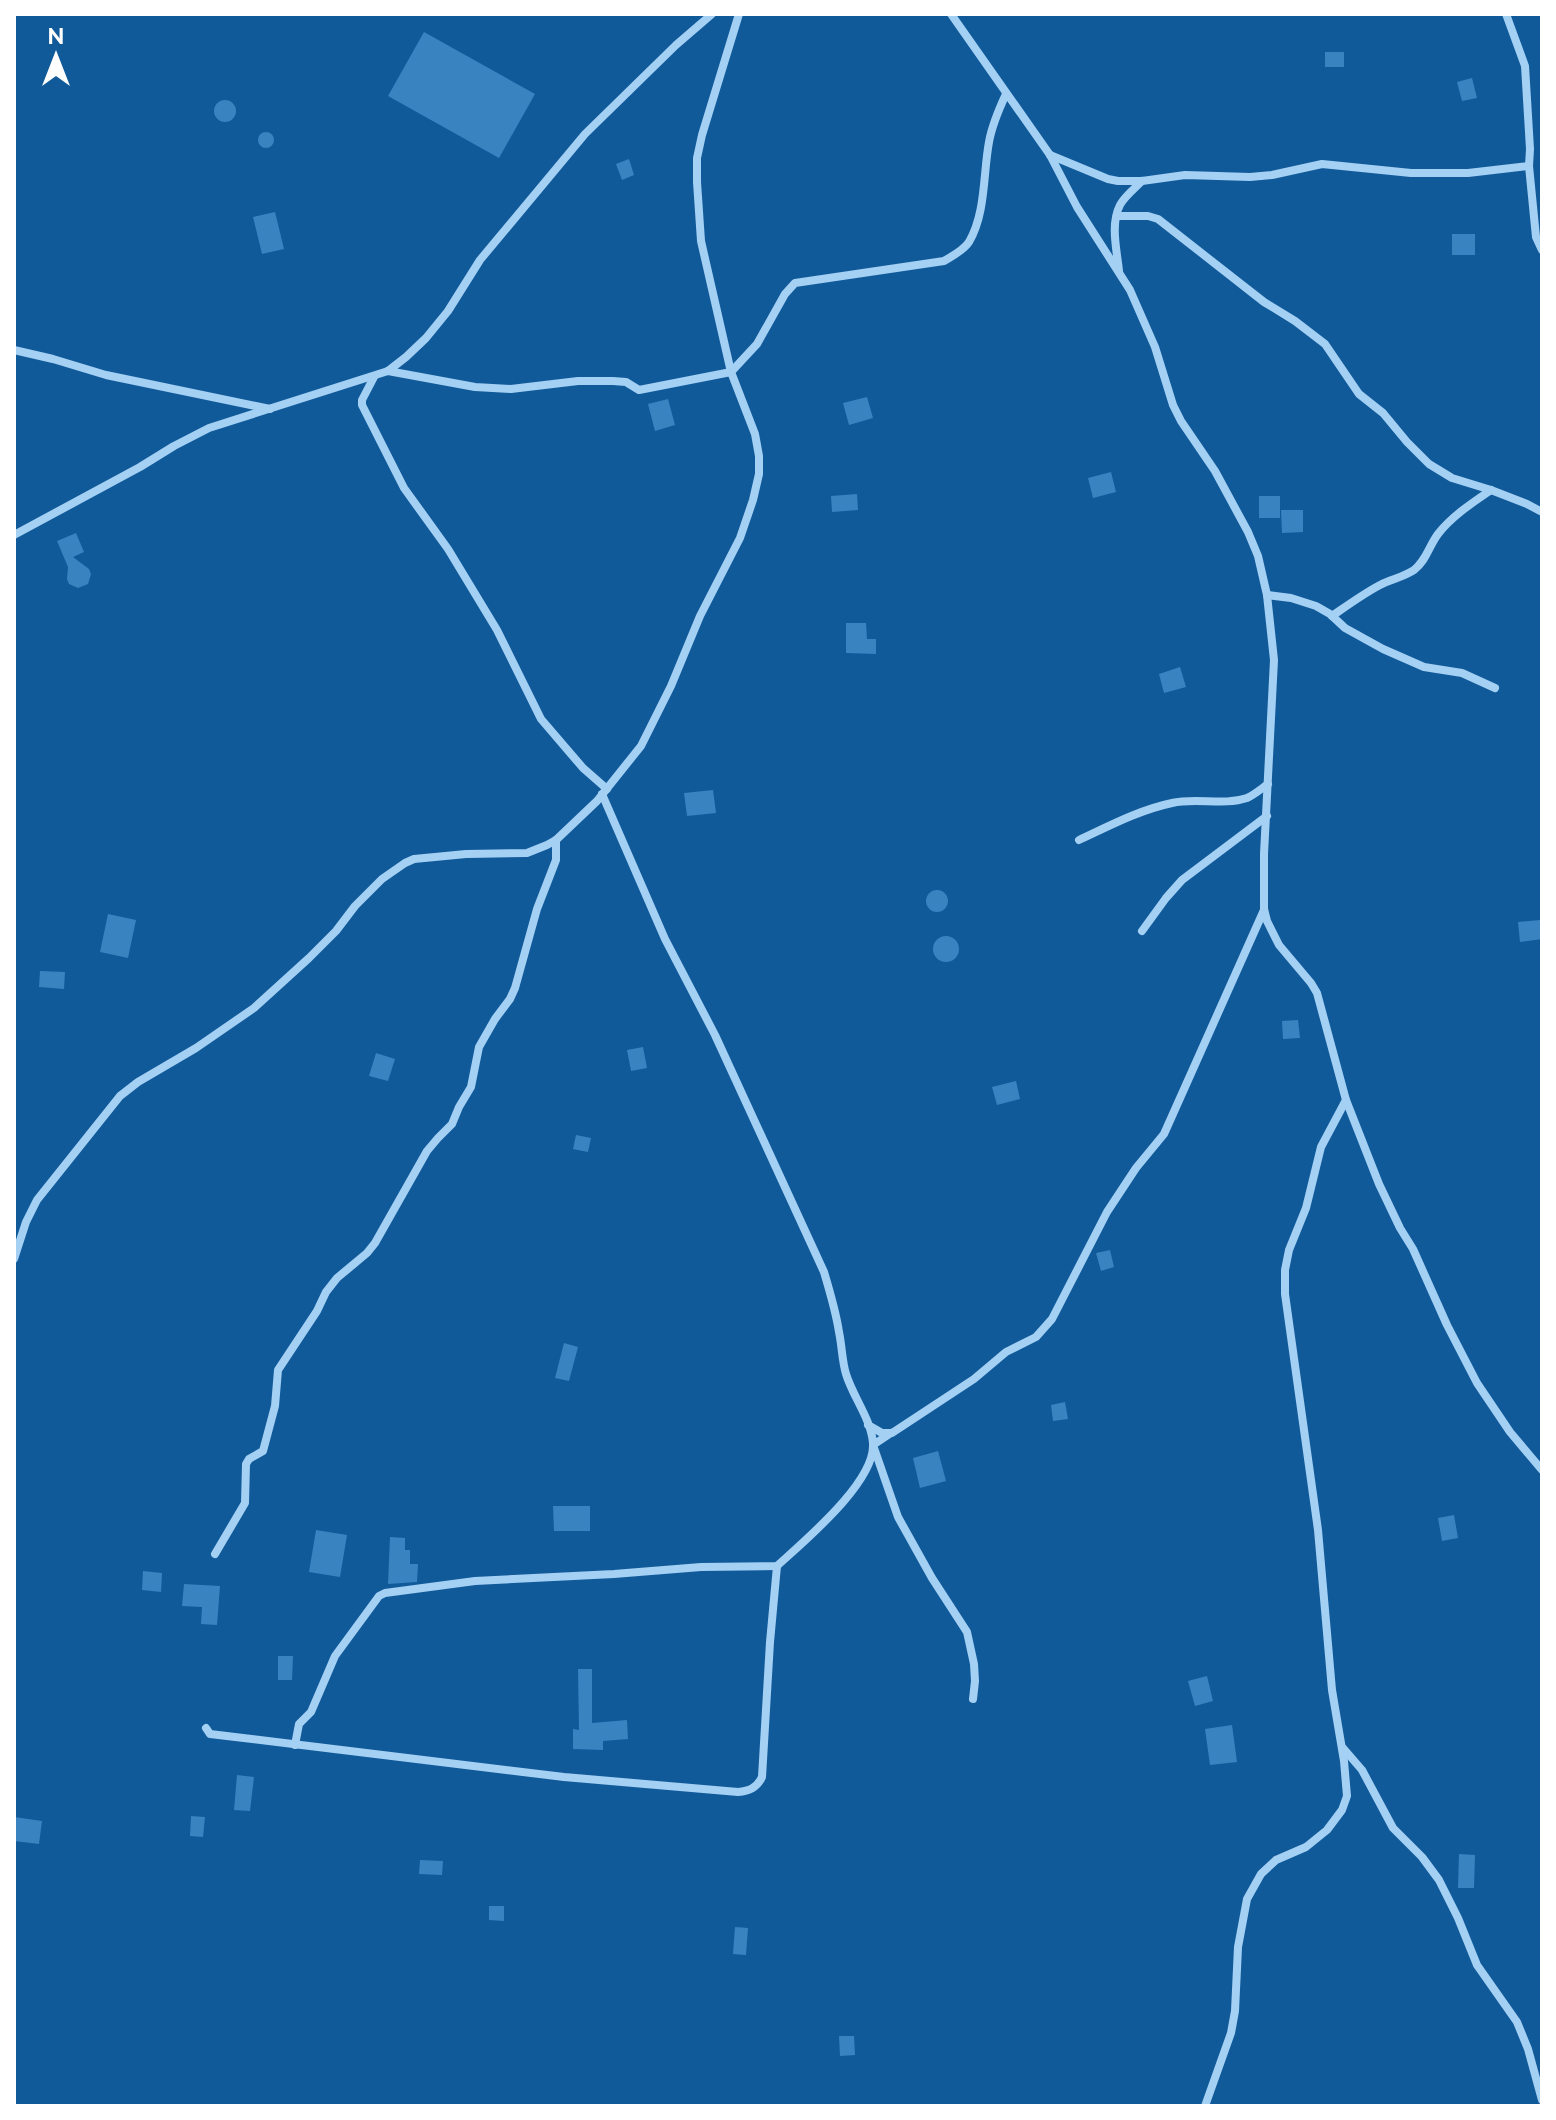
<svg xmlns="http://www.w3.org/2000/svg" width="1556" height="2120" viewBox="0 0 1556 2120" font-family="Raleway,sans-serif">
  <rect width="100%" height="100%" fill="#115a9a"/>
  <g fill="#3a83c1">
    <polygon points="424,32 535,94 499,158 388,96"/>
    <rect x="1325" y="52" width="19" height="15"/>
    <polygon points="1472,78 1477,98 1462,101 1457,82"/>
    <circle cx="225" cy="111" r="11"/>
    <circle cx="266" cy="140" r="8"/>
    <polygon points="629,159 634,175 622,180 616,164"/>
    <polygon points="275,212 284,249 262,254 253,217"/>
    <rect x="1452" y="234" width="23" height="21"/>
    <polygon points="867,397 873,418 849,425 843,403"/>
    <polygon points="668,399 675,425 655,431 648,404"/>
    <polygon points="1111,472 1116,492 1093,498 1088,478"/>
    <polygon points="857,494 858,510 832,512 831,496"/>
    <rect x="1259" y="496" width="21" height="22"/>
    <polygon points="1281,510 1303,510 1303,532 1282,533"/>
    <polygon points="76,533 84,552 73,557 89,569 91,574 88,584 78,588 69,584 67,579 68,567 57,541"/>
    <polygon points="846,623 866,623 867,639 876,639 876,654 846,653"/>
    <polygon points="1180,667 1186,687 1164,693 1159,674"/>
    <polygon points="713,790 716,813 687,816 684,793"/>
    <circle cx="937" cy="901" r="11"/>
    <polygon points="108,914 136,920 128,958 100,952"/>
    <polygon points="1540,920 1542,939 1520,942 1518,922"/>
    <circle cx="946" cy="949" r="13"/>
    <polygon points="40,971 65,972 64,989 39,987"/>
    <polygon points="1298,1020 1300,1038 1283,1039 1282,1021"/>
    <polygon points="643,1047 647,1068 631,1071 627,1050"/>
    <polygon points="376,1053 395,1059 388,1081 369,1076"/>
    <polygon points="1016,1081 1020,1099 997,1105 992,1087"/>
    <polygon points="576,1135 591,1138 588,1152 573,1149"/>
    <polygon points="1110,1250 1114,1267 1101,1271 1096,1253"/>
    <polygon points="564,1343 578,1347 569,1381 555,1378"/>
    <polygon points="1065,1402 1068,1419 1053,1421 1051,1405"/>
    <polygon points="938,1451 946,1481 920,1488 913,1458"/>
    <polygon points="553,1506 590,1506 590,1531 554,1531"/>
    <polygon points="1454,1515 1458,1538 1442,1541 1438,1518"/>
    <polygon points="316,1530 347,1535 340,1577 309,1572"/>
    <polygon points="390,1537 405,1538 405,1550 410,1550 410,1564 418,1564 417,1582 388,1584"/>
    <polygon points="143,1571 162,1573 161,1592 142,1590"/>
    <polygon points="184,1584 220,1586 217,1625 201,1624 202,1607 182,1606"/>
    <polygon points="278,1656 293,1656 292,1680 278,1680"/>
    <polygon points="578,1669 592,1669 592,1723 627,1720 628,1739 603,1741 603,1750 573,1749 573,1729 579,1730"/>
    <polygon points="1207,1676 1213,1701 1195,1706 1188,1681"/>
    <polygon points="1232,1725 1237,1762 1210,1765 1205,1729"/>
    <polygon points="237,1775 254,1777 250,1811 234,1810"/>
    <polygon points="191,1816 205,1817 203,1837 190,1836"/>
    <polygon points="14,1817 42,1821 39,1844 14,1841"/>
    <polygon points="1459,1854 1475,1855 1474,1888 1458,1888"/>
    <polygon points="420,1860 443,1861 442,1875 419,1874"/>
    <polygon points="489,1906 504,1906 504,1921 489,1920"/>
    <polygon points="735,1927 748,1928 746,1955 733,1954"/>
    <polygon points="839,2036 854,2036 855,2055 840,2056"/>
  </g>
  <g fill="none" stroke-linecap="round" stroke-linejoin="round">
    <g stroke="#a4d0f4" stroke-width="8">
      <polyline points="951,14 1050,155 1077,207 1130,290 1155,347 1173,405 1181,421 1215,471 1248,532 1258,556 1267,595 1274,660 1264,854 1264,909 1267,921 1279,945 1311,983 1317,993 1346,1100 1321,1147 1306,1208 1289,1250 1285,1270 1285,1294 1318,1530 1332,1690 1344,1761 1347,1796 1342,1810 1327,1830 1306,1847 1276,1860 1261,1874 1247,1899 1238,1947 1235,2011 1231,2033 1205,2106"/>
      <polyline points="1050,155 1108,179 1118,181 1142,181 1185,175 1250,177 1272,175 1322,164 1411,173 1468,173 1529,166 1530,149 1525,66 1506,14"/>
      <polyline points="1529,166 1536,237 1542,250"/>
      <polyline points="1117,216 1148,216 1158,219 1264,302 1295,321 1325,344 1359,394 1383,413 1407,442 1429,464 1452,478 1491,490 1527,504 1542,512"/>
      <path d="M1119 271C1117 251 1110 224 1120 205 1124 197 1135 188 1142 181"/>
      <polyline points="14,350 53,359 106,375 270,409"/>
      <path d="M388 371 475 387 511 389 578 381H613L626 382 639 390 731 372 757 344 785 294 795 283 944 261C952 256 963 251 969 242 986 213 983 174 989 142 992 125 999 109 1006 94"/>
      <polyline points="374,377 362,400 362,405 404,488 448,549 497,630 541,719 583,768 607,789"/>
      <polyline points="14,535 140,467 174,446 209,428 388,371 406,357 426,338 448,311 480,260 585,134 676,45 712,14"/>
      <polyline points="1267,595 1291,598 1316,606 1330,614 1345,628 1383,649 1424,667 1462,673 1495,688"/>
      <path d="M1332 616C1348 605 1363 594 1380 585 1391 579 1404 577 1414 570 1426 561 1429 546 1438 534 1452 516 1472 503 1491 490"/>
      <path d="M1079 840C1109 826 1139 810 1172 803 1196 797 1223 806 1247 798 1254 795 1261 789 1268 784"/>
      <polyline points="1142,931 1166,898 1182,880 1267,816"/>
      <polyline points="1346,1100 1379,1184 1400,1228 1413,1249 1447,1325 1477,1383 1510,1432 1542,1470"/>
      <polyline points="14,1259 26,1222 37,1200 120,1096 138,1082 196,1048 254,1008 309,958 336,931 355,906 382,879 405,863 414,859 466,854 527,853 547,845 556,840 597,801 641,746 671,686 700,616 740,538 753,500 759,474 759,456 755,434 731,372 701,241 697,182 697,158 702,135 739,14"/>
      <polyline points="868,1425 882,1433 892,1433 974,1379 1006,1352 1036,1337 1052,1319 1107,1212 1136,1168 1164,1134 1264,910"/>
      <polyline points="891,1433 873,1445 898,1517 932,1578 967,1632 974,1664 975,1681 973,1699"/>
      <polyline points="215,1554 245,1503 246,1464 249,1459 263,1451 275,1406 278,1370 317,1311 326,1292 337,1278 367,1253 375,1243 427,1151 438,1138 452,1124 459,1107 471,1087 479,1047 495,1019 510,999 515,988 537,909 556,860 556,840"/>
      <path d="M206 1728 210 1734 564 1777 738 1792C749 1791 757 1788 762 1777L770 1642 777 1566"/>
      <path d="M295 1745 299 1724 311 1712 335 1656 379 1596 385 1593 475 1581 614 1574 701 1567 777 1566C803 1542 876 1482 873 1443 871 1419 853 1397 846 1374 842 1361 842 1346 839 1332 836 1312 830 1292 824 1272L715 1035 665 939 602 794"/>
      <polyline points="1343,1748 1362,1770 1393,1828 1422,1857 1439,1880 1458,1918 1477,1965 1517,2022 1528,2049 1542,2100"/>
    </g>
  </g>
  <rect width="1556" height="2120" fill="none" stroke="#ffffff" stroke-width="32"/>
  <g transform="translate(56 56)" stroke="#115a9a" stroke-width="6" paint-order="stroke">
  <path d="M0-6L14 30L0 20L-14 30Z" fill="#ffffff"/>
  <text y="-12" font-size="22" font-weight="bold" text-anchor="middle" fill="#ffffff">N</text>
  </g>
</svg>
